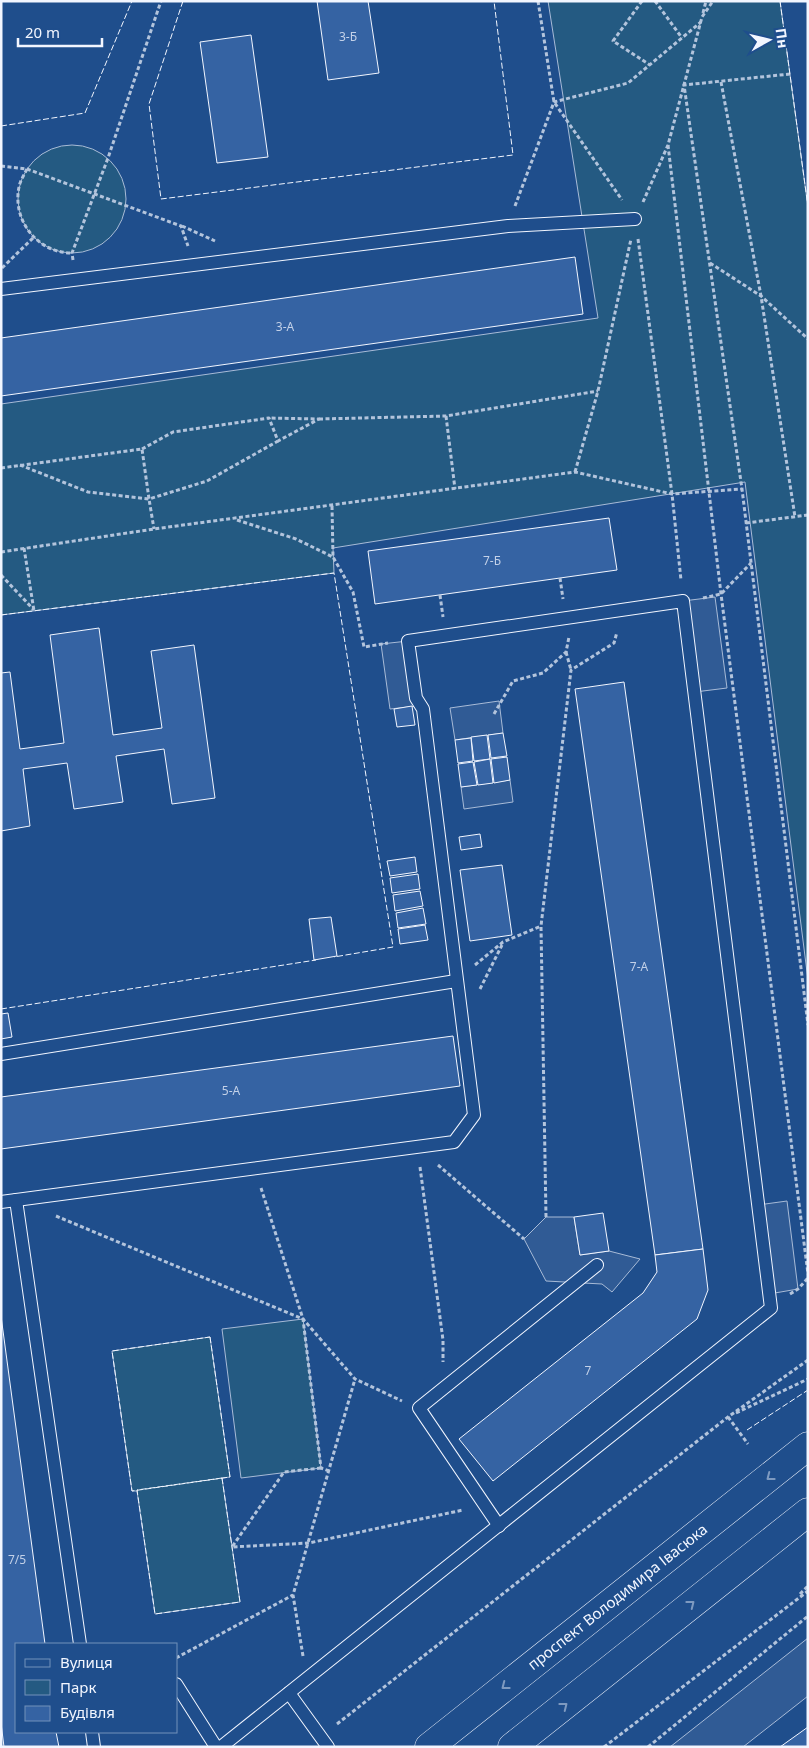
<svg xmlns="http://www.w3.org/2000/svg" width="809" height="1748" viewBox="0 0 809 1748" font-family="'Noto Sans',sans-serif">
  <rect width="100%" height="100%" fill="#1f4e8c"/>
  <g fill="#245a82" stroke="#a8bbd7">
    <polygon points="548,1 780,1 808,207 808,980 745,482 333,548 334,573 1,615 1,404 598,318"/>
    <circle cx="72" cy="199" r="54"/>
    <polygon points="303,1319 321,1468 241,1478 222,1329"/>
    <polygon points="210,1337 230,1477 222,1478 240,1602 155,1614 137,1491 132,1491 112,1351"/>
  </g>
  <g fill="#305b95" stroke="#a8bbd7">
    <polygon points="715,597 727,688 695,692 683,601"/>
    <polygon points="408,641 417,706 390,709 381,644"/>
    <polygon points="499,701 503,733 455,740 450,708"/>
    <polygon points="510,780 513,802 464,809 461,787"/>
    <polygon points="787,1201 798,1289 769,1294 758,1205"/>
    <polygon points="546,1217 574,1217 580,1255 609,1251 640,1259 612,1292 602,1284 546,1281 524,1239"/>
    <polygon points="808,1638 808,1696 743,1747 670,1747"/>
  </g>
  <g fill="#3563a3" stroke="#f2f6ff">
    <polygon points="317,1 368,1 379,73 328,80"/>
    <polygon points="251,35 268,157 217,163 200,42"/>
    <polygon points="575,257 583,314 1,396 1,338"/>
    <polygon points="609,518 617,570 375,604 368,551"/>
    <polygon points="99,628 113,735 162,728 151,651 194,645 215,798 172,804 164,749 116,756 123,802 74,809 67,763 23,769 30,826 1,831 1,673 10,672 20,749 64,743 50,635"/>
    <polygon points="624,682 703,1249 655,1255 575,689"/>
    <polygon points="412,706 415,725 397,727 394,709"/>
    <polygon points="503,733 507,756 491,758 488,735"/>
    <polygon points="487,735 490,759 474,761 471,737"/>
    <polygon points="471,738 473,761 458,763 455,740"/>
    <polygon points="507,757 510,780 494,783 491,759"/>
    <polygon points="490,759 493,783 478,785 474,762"/>
    <polygon points="473,762 477,785 461,787 458,764"/>
    <polygon points="480,834 482,847 461,850 459,837"/>
    <polygon points="415,857 417,872 390,876 387,861"/>
    <polygon points="502,865 512,935 470,941 460,870"/>
    <polygon points="418,874 420,889 392,893 390,878"/>
    <polygon points="420,891 423,906 395,911 393,895"/>
    <polygon points="423,908 426,924 398,928 396,913"/>
    <polygon points="331,917 337,956 314,960 309,919"/>
    <polygon points="425,925 428,940 400,944 398,929"/>
    <polygon points="8,1013 12,1037 1,1039 1,1014"/>
    <polygon points="453,1036 460,1086 1,1149 1,1097"/>
    <polygon points="603,1213 609,1251 580,1255 574,1217"/>
    <polygon points="703,1249 708,1290 697,1319 493,1481 459,1439 643,1293 657,1272 655,1255"/>
    <polygon points="1,1316 45,1644 16,1644 16,1732 56,1732 59,1747 4,1747 1,1723"/>
    <polygon points="808,1727 808,1747 780,1747"/>
  </g>
  <g fill="none" stroke-linecap="round" stroke-linejoin="round">
    <defs>
      <g id="lane">
        <polyline points="1,289 508,226 635,219"/>
        <polyline points="1,1054 456,981"/>
        <polyline points="16,1200 80,1644"/>
        <polyline points="1,1202 454,1142 474,1115 423,709 416,698 408,641 683,601 771,1308 221,1747"/>
        <polyline points="499,1526 419,1408 597,1265"/>
        <polyline points="176,1684 216,1747"/>
        <polyline points="289,1693 328,1747"/>
        <polyline points="92,1732 94,1747"/>
      </g>
      <g id="secondary">
        <path id="s1" d="M429 1747 808 1446"/>
        <polyline points="512,1747 808,1512"/>
      </g>
    </defs>
    <use href="#lane" stroke="#f2f6ff" stroke-width="14"/>
    <use href="#secondary" stroke="#f2f6ff" stroke-width="29"/>
    <g stroke="#b3c4dc" stroke-width="3" stroke-dasharray="4 2.5" stroke-linecap="butt">
      <polyline points="538,1 554,102 622,200"/>
      <polyline points="642,1 613,41 650,65"/>
      <polyline points="655,1 682,38"/>
      <polyline points="703,13 706,1"/>
      <polyline points="790,74 684,85 742,489 808,1025"/>
      <polyline points="721,82 761,296 795,517"/>
      <polyline points="668,145 721,594 808,1274"/>
      <polyline points="1,166 27,169 181,226 188,246"/>
      <path d="M27 169C24 175 20 181 19 187 12 221 38 253 72 253"/>
      <polyline points="643,202 668,145 702,17 713,1"/>
      <polyline points="515,206 554,102 628,83 701,22"/>
      <polyline points="182,226 215,241"/>
      <polyline points="638,239 672,494 681,580"/>
      <polyline points="73,260 72,253 108,158 161,1"/>
      <polyline points="710,263 761,296 808,339"/>
      <polyline points="2,268 33,238"/>
      <polyline points="446,416 455,489"/>
      <polyline points="319,419 446,416 598,391"/>
      <polyline points="142,449 173,432 269,418 278,441 319,419 269,418"/>
      <polyline points="20,465 88,492 149,499 154,529"/>
      <polyline points="1,468 142,449 149,499 207,481 278,441"/>
      <polyline points="575,472 598,391 631,239"/>
      <polyline points="332,506 333,557"/>
      <polyline points="237,520 296,539 333,557 353,592 364,647 388,643"/>
      <polyline points="746,523 808,515"/>
      <polyline points="24,548 34,611"/>
      <polyline points="1,552 154,529 575,472 672,494 742,489"/>
      <polyline points="1,575 34,610"/>
      <polyline points="560,578 563,599"/>
      <polyline points="440,595 443,617"/>
      <polyline points="703,598 721,594 751,563"/>
      <polyline points="566,652 571,670"/>
      <polyline points="494,714 513,681 543,673 566,652 569,637"/>
      <polyline points="475,965 503,942 541,926"/>
      <polyline points="480,989 502,945"/>
      <polyline points="438,1165 524,1239"/>
      <polyline points="420,1167 443,1340 443,1362"/>
      <polyline points="261,1188 303,1319 355,1379 402,1401"/>
      <polyline points="56,1216 303,1319 321,1468 329,1471"/>
      <polyline points="546,1217 541,926 571,670 614,643 617,632"/>
      <polyline points="790,1294 798,1289 808,1278"/>
      <polyline points="736,1413 808,1379"/>
      <polyline points="728,1417 748,1444"/>
      <polyline points="321,1468 284,1472 232,1547 309,1543 463,1510"/>
      <polyline points="800,1594 808,1586"/>
      <polyline points="303,1656 293,1595 355,1379"/>
      <polyline points="176,1658 293,1595"/>
      <polyline points="337,1724 728,1417 808,1360"/>
      <polyline points="604,1747 808,1591"/>
      <polyline points="648,1747 808,1616"/>
    </g>
    <use href="#lane" stroke="#1f4e8c" stroke-width="12"/>
    <use href="#secondary" stroke="#1f4e8c" stroke-width="28"/>
    <g stroke="#f2f6ff" stroke-width="1" stroke-dasharray="6 2.5" stroke-linecap="butt">
      <polyline points="183,1 149,104 161,199 513,155 494,1"/>
      <polyline points="780,1 808,207"/>
      <polyline points="1,126 85,113 132,1"/>
      <polyline points="1,615 334,573 393,947 334,957"/>
      <polyline points="1,1009 316,960"/>
      <polygon points="210,1337 230,1477 132,1491 112,1351"/>
      <polyline points="747,1430 808,1390"/>
      <polygon points="222,1478 240,1602 155,1614 137,1490"/>
    </g>
  </g>
  <defs><path id="oneway-chevron" d="M-2-3.5L2.5 0L-2 3.5" fill="none" stroke-width="1.6" stroke-linecap="round" stroke-linejoin="round" transform="scale(1.25)"/></defs>
  <g stroke="#7e9ac0">
    <use href="#oneway-chevron" transform="translate(770 1477) rotate(142)"/>
    <use href="#oneway-chevron" transform="translate(691 1604) rotate(-38)"/>
    <use href="#oneway-chevron" transform="translate(505 1686) rotate(142)"/>
    <use href="#oneway-chevron" transform="translate(564 1706) rotate(-38)"/>
  </g>
  <g text-anchor="middle" stroke-width="4" stroke-linejoin="round" paint-order="stroke">
    <g font-size="12" fill="#c3d1e8">
      <text x="348" y="41">3-Б</text>
      <text x="285" y="331">3-А</text>
      <text x="492" y="565">7-Б</text>
      <text x="639" y="971">7-А</text>
      <text x="231" y="1095">5-А</text>
      <text x="588" y="1375">7</text>
      <text x="17" y="1564">7/5</text>
    </g>
    <g font-size="15" fill="#f2f6ff" stroke="#1f4e8c">
      <text dy="5" stroke="none"><textPath href="#s1" startOffset="241">проспект Володимира Івасюка</textPath></text>
    </g>
  </g>
  <rect width="809" height="1748" fill="none" stroke="#f2f6ff" stroke-width="5"/>
  <rect x="15" y="1643" width="162" height="90" fill="#1f4e8c" stroke="#7391ba"/>
  <rect x="25" y="1659" width="25" height="8" fill="#1f4e8c" stroke="#7391ba"/>
  <text x="60" y="1668" font-size="15" fill="#f2f6ff">Вулиця</text>
  <rect x="25" y="1680" width="25" height="15" fill="#245a82" stroke="#7391ba"/>
  <text x="60" y="1693" font-size="15" fill="#f2f6ff">Парк</text>
  <rect x="25" y="1706" width="25" height="15" fill="#3563a3" stroke="#7391ba"/>
  <text x="60" y="1718" font-size="15" fill="#f2f6ff">Будівля</text>
  <g transform="translate(769 40) rotate(82)" stroke="#1f4e8c" stroke-width="4" paint-order="stroke">
  <path d="M0-4L9 19L0 12L-9 19Z" fill="#f2f6ff"/>
  <text y="-8" font-size="14" font-weight="bold" text-anchor="middle" fill="#f2f6ff">Пн</text>
  </g>
  <path d="M18 38v8h84v-8" fill="none" stroke="#f2f6ff" stroke-width="2.5"/>
  <text x="25" y="38" font-size="15" fill="#f2f6ff" stroke="#1f4e8c" stroke-width="4" paint-order="stroke">20 m</text>
</svg>
